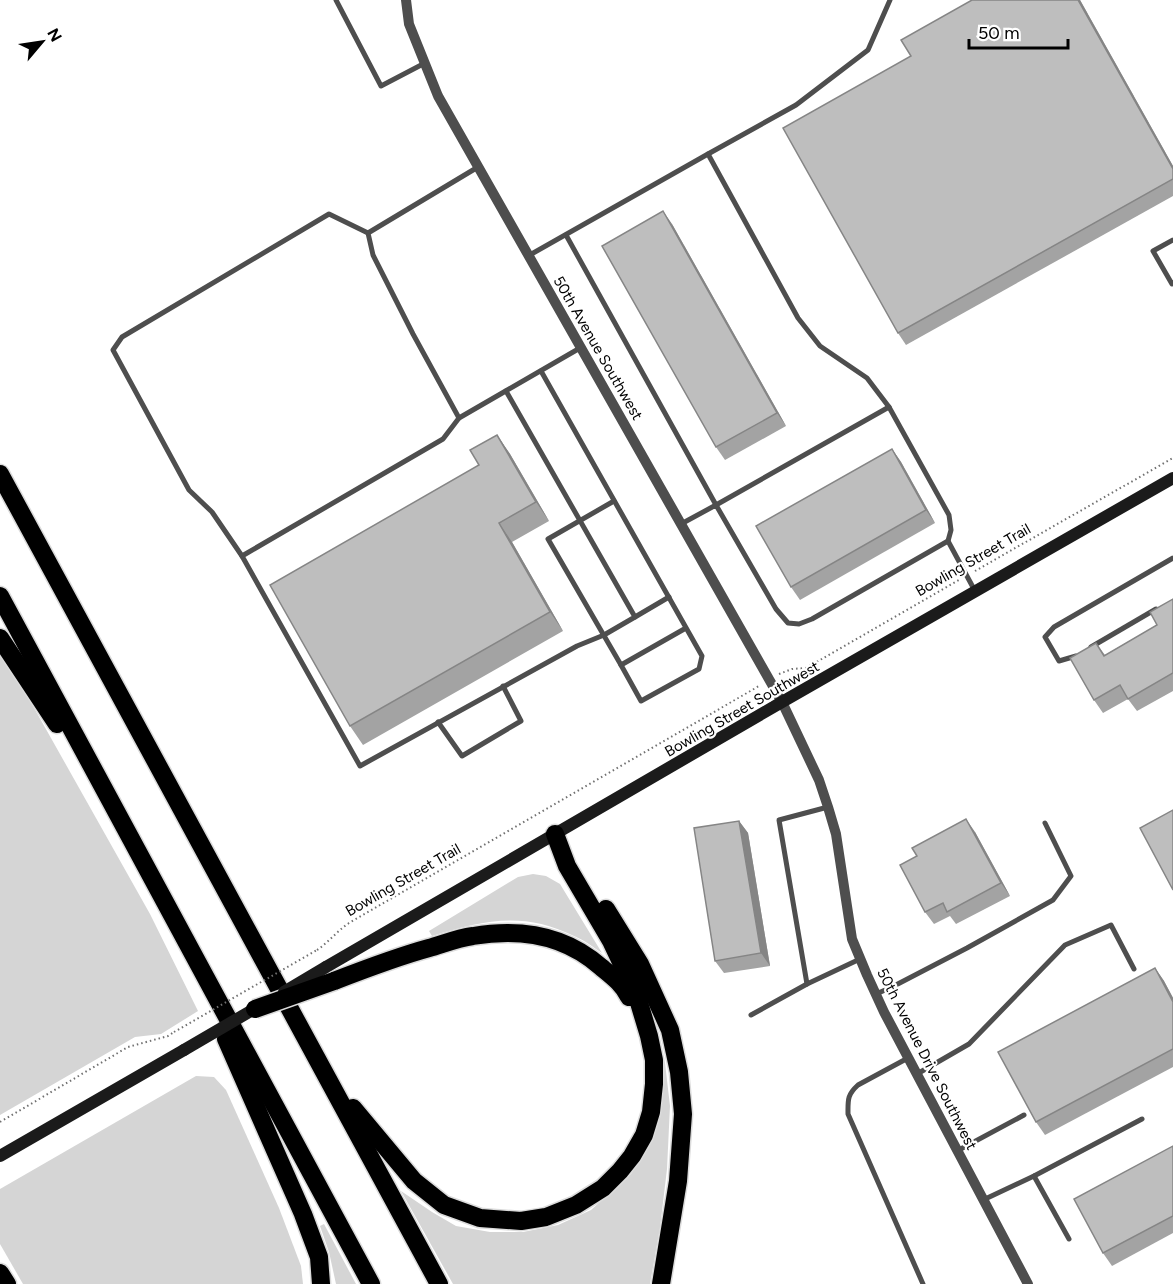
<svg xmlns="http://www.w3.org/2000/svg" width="1173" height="1284" viewBox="0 0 1173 1284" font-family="Figtree,sans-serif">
  <rect width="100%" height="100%" fill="#fff"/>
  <g fill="#d5d5d5">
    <polygon points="0,650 11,667 150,914 198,1011 161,1034 135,1037 0,1115"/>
    <path d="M533 874 546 876 560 884 602 953C593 947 584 940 574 936 523 911 484 920 432 936L429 931 518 877Z"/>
    <polygon points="659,1043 665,1063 670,1106 667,1169 660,1228 650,1284 453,1284 401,1191 432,1212 456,1226 490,1232 523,1232 558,1225 591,1210 631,1174 647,1145 659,1115 663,1095"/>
    <polygon points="196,1076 214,1077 226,1090 279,1208 301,1266 303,1284 23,1284 0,1244 0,1189"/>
    <polygon points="324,1224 356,1284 336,1284 329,1252 320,1226"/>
  </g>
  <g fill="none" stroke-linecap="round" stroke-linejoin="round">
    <defs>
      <g id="motorway">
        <polyline points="0,474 439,1284"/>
        <polyline points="0,596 371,1284"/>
        <polyline points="0,638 57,724"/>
        <polyline points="606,909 640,964 670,1030 679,1072 683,1114 678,1181 661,1284"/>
        <path d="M334 981C365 969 396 957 429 948 443 944 458 938 473 936 520 928 565 935 601 967 612 976 623 984 629 997"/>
        <polyline points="226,1039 303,1214 319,1257 321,1284"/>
        <polyline points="353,1108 414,1181 444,1205 480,1218 521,1221 546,1217 576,1205 603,1188 620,1171 632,1156 644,1135 651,1112 654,1084 654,1060 649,1036 637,996 611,941 567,866 555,834"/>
        <polyline points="0,1273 7,1284"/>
      </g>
    </defs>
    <use href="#motorway" stroke="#dbdbdb" stroke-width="21"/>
    <g stroke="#707070" stroke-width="2" stroke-dasharray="1.5 3" stroke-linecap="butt">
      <polyline points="975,571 1173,458"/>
      <polyline points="779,674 792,669 806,668 959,580"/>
      <path d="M317 950C329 942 337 931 349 923L759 686"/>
      <polyline points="0,1122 128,1047 168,1036 174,1032"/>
    </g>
    <g stroke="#4e4e4e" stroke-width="5">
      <polyline points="336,0 381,86 425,63"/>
      <polyline points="708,154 796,105 868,50 890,0"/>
      <polyline points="478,167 368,233 373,255 413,334 459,418 580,348"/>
      <polyline points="566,235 716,505 889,407"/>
      <polyline points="1173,240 1153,251 1172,284 1173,283"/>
      <polyline points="528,256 708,154 798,318 820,346 867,378 889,407 949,515 951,530 948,541"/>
      <polyline points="541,371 702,656 699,669 641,701 621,665 686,628"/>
      <polyline points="459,418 443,439 242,556 360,766 577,646 604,635 635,617 506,391"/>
      <polyline points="614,501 548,539 621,665"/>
      <polyline points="681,524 716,505 776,609 788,623 799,624 812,619 948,541 975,591"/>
      <polyline points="242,556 212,512 189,490 113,350 122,337 329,214 368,233"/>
      <polyline points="635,617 669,597"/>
      <polyline points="1091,647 1156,609"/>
      <polyline points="1076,656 1059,661 1045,637 1054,627 1173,558"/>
      <polyline points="438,722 462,756 521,721 503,686"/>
      <polyline points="828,807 779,820 807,984 860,959"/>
      <polyline points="876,994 892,987 967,948 1053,900 1071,876 1045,823"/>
      <polyline points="751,1015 807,984"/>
      <path d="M908 1058 858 1085C847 1095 848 1100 848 1114L923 1284"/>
      <polyline points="917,1074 969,1044 1065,945 1111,925 1134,969"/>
      <polyline points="957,1151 1024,1115"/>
      <polyline points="1034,1176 1069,1239"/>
      <polyline points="983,1200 1034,1176 1142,1119"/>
    </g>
    <polyline stroke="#4e4e4e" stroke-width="10" points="406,0 409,24 438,96 782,702 819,780 828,807 836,834 852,939 867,975 884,1012 1028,1284"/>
    <g stroke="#1b1b1b" stroke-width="12">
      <polyline points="326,967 782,702 1173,478"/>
      <polyline points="0,1156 184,1050"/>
    </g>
    <use href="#motorway" stroke="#000" stroke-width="18"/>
    <defs>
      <polyline id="motorway-bridge" points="255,1009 334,981"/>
    </defs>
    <use href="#motorway-bridge" stroke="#dbdbdb" stroke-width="21" stroke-linecap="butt"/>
    <polyline stroke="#707070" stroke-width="2" stroke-dasharray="1.5 3" stroke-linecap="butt" points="174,1032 317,950"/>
    <g stroke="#1b1b1b" stroke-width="12">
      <polyline points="284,992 326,967"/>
      <polyline points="184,1050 261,1005"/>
    </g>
    <use href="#motorway-bridge" stroke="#000" stroke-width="18"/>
  </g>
  <g fill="#a3a3a3">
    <polygon points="1080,0 1173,166 1173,196 906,345 898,333 911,56"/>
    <polygon points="672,224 786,426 725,460 716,447"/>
    <polygon points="497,435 510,454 549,521 512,542 563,631 363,745 350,726 479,465"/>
    <polygon points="892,449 901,462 935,523 800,600 791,587"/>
    <polygon points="1173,599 1173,691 1137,711 1128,699 1103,713 1094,700 1096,643 1105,655 1157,625"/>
    <polygon points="739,821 748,833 770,966 724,973 715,961"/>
    <polygon points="975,832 1010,896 956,924 950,916 934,924 925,912"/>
    <polygon points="1155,968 1164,981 1173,998 1173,1067 1045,1135 1036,1122"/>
    <polygon points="1173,1146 1173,1233 1112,1266 1103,1253"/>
  </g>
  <g fill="#858585">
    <polygon points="1078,0 1080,0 1173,166 1173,169"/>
    <polygon points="663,211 672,224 786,426 777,413"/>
    <polygon points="497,435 510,454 549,521 536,502"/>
    <polygon points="892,449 901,462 935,523 926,510"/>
    <polygon points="499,523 512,542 563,631 550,612"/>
    <polygon points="966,819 975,832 1010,896 1001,883"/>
    <polygon points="739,821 748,833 770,966 761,953"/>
    <polygon points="1155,968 1164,981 1173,998 1173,1002"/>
  </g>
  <g fill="#bebebe" stroke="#858585" stroke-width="1.5">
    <polygon points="972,0 1078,0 1173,169 1173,179 898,333 783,128 911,56 901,40"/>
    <polygon points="663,211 777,413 716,447 602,246"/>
    <polygon points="497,435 536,502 499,523 550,612 350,726 270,585 479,465 470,450"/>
    <polygon points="892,449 926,510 791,587 756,526"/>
    <polygon points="1173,599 1173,673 1128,699 1120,685 1094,700 1070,658 1096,643 1104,656 1157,625 1150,612"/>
    <polygon points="1173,810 1173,890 1140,828"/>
    <polygon points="966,819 1001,883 947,912 943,903 925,912 900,865 917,856 912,848"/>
    <polygon points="739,821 761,953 715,961 694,828"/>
    <polygon points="1155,968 1173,1002 1173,1049 1036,1122 998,1052"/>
    <polygon points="1173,1146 1173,1216 1103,1253 1074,1199"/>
  </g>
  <g text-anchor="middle" stroke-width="4.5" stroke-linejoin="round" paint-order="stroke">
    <g font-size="15" fill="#000" stroke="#fff">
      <text transform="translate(598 348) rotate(60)" y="5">50th Avenue Southwest</text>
      <text transform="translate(973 560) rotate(-30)" y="5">Bowling Street Trail</text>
      <text transform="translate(742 709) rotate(-30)" y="5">Bowling Street Southwest</text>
      <text transform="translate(403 880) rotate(-30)" y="5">Bowling Street Trail</text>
      <text transform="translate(927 1059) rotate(63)" y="5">50th Avenue Drive Southwest</text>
    </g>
  </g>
  <g transform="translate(42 42) rotate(61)" stroke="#ffffff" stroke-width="4.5" paint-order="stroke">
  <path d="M0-4.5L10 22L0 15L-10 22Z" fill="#000000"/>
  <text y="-9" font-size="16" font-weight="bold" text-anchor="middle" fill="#000000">N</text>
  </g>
  <path d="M969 39v9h99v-9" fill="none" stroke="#000000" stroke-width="3"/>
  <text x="978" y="39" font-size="18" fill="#000000" stroke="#ffffff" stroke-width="4.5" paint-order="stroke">50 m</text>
</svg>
